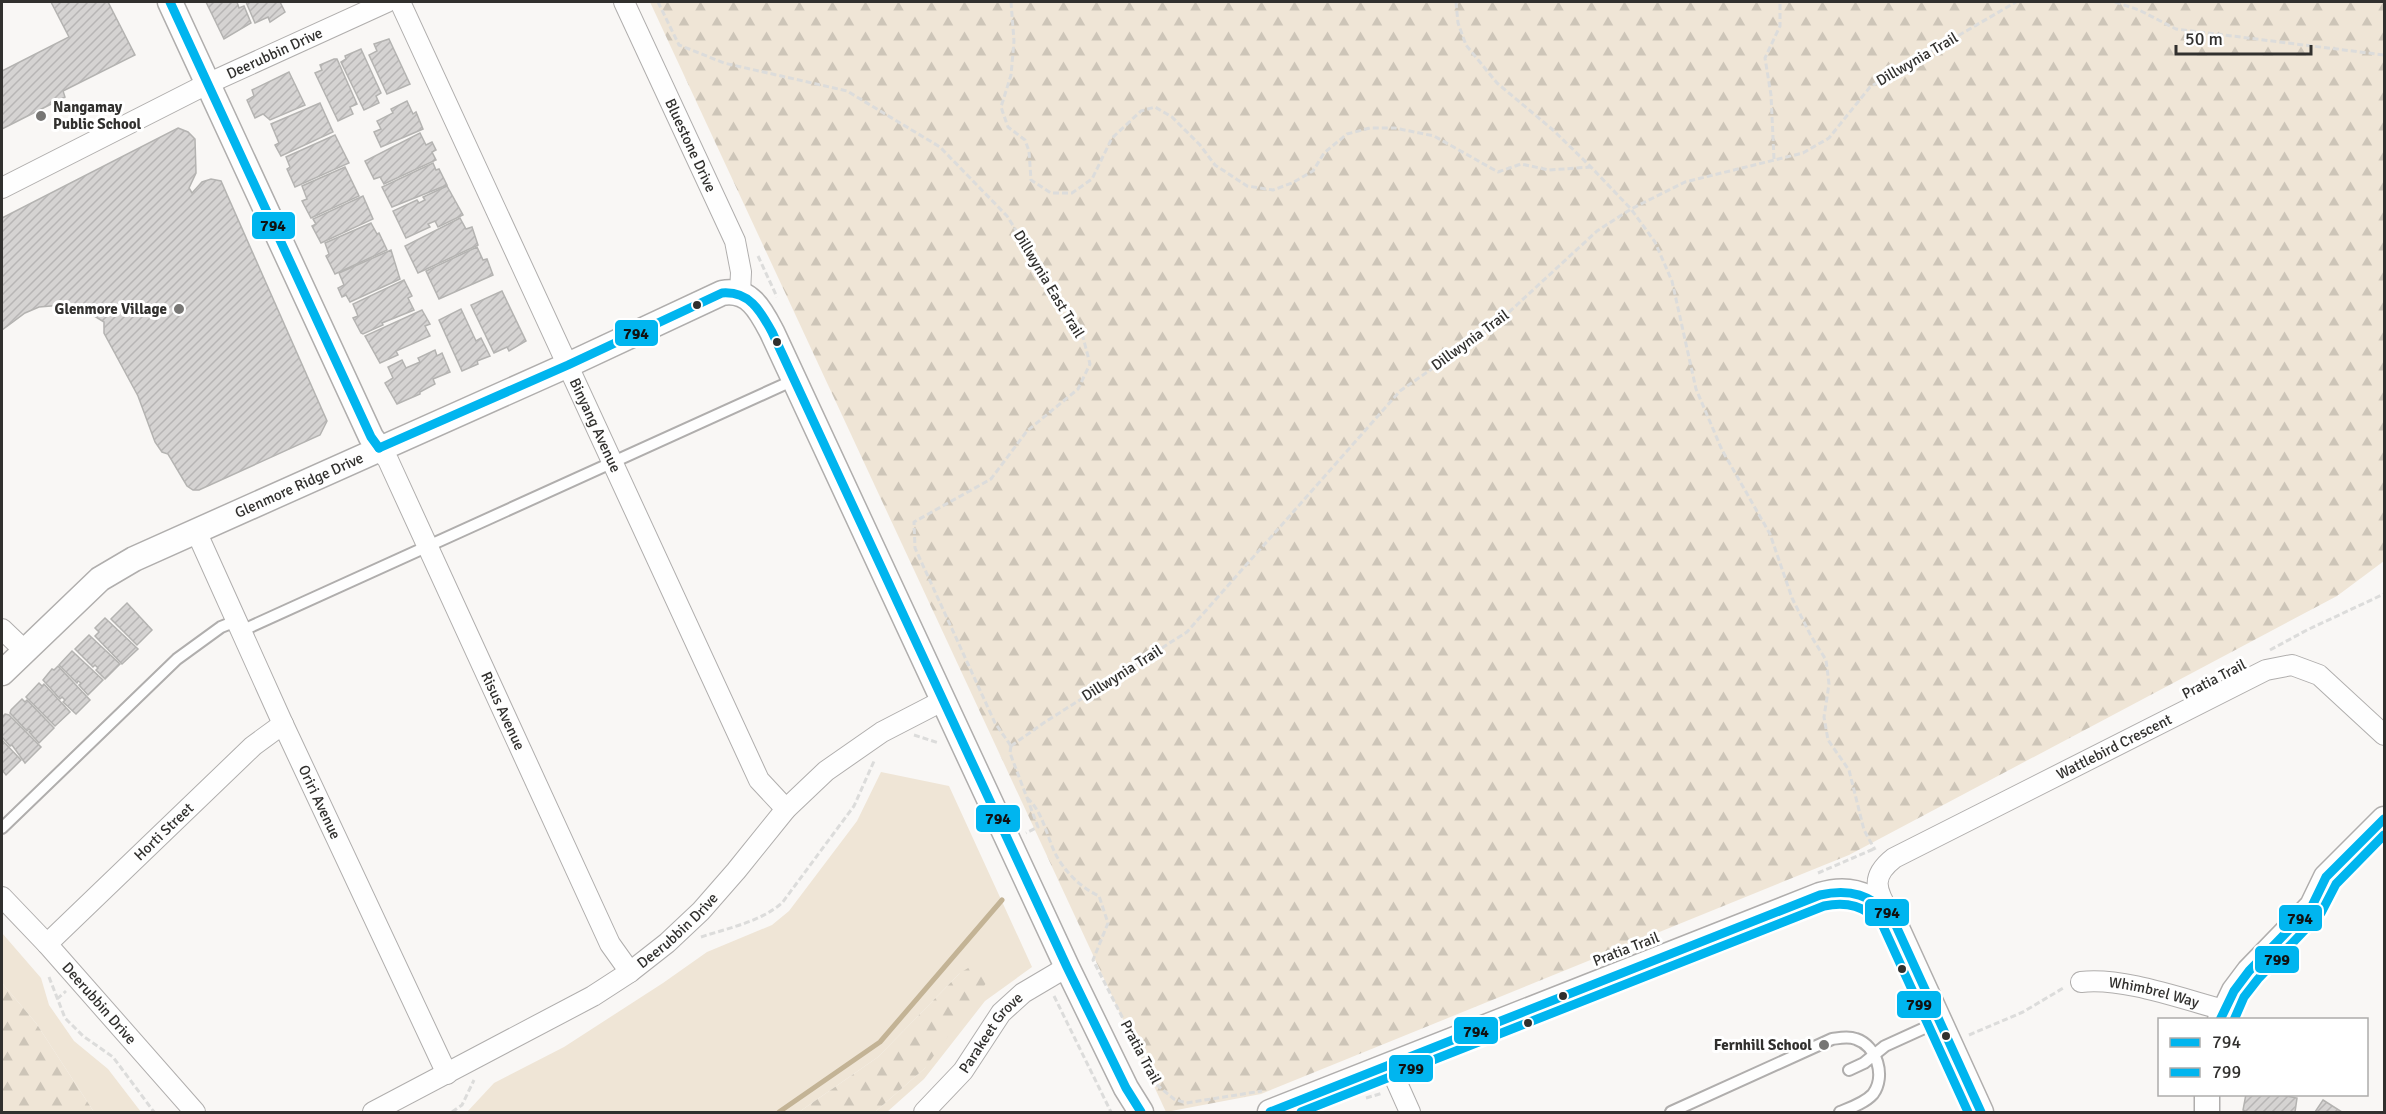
<svg xmlns="http://www.w3.org/2000/svg" width="2386" height="1114" viewBox="0 0 2386 1114" font-family="Signika,sans-serif">
  <defs>
    <pattern id="forest-firs" width="22" height="20" patternUnits="userSpaceOnUse" patternTransform="scale(1.5)"><rect width="22" height="20" fill="#efe5d6"/><path d="M5 1l3.5 6h-7zM16 11l3.5 6h-7z" fill="#cdc5b8"/></pattern>
    <pattern id="building-hatch" width="6" height="6" patternUnits="userSpaceOnUse" patternTransform="scale(1.5)"><rect width="6" height="6" fill="#d5d3d2"/><path d="M-1 1l2-2M0 6l6-6M5 7l2-2" fill="none" stroke="#b7b5b5"/></pattern>
  </defs>
  <rect width="100%" height="100%" fill="#f9f7f5"/>
  <g fill="#efe5d6">
    <polygon points="881,772 949,786 1032,967 985,1001 924,1079 887,1112 875,1112 925,1068 960,973 878,1057 799,1112 467,1112 494,1083 564,1047 663,983 707,952 772,925 789,911 857,821"/>
    <polygon points="2,933 41,978 49,1005 74,1041 108,1069 141,1112 94,1112 36,1023 2,983"/>
  </g>
  <g fill="url(#forest-firs)">
    <polygon points="650,2 2384,2 2384,561 2337,596 1849,855 1261,1094 1166,1112"/>
    <polygon points="986,957 992,975 925,1068 875,1112 799,1112 878,1057 960,973"/>
    <polygon points="2,983 36,1023 94,1112 2,1112"/>
  </g>
  <g fill="none" stroke-linecap="round" stroke-linejoin="round">
    <polyline stroke="#c3b395" stroke-width="5" points="779,1112 880,1042 1002,900"/>
  </g>
  <g fill="url(#building-hatch)" stroke="#b4b3b1" stroke-width="1.5">
    <polygon points="51,2 108,2 135,55 63,91 65,97 2,129 2,71 69,37"/>
    <polygon points="206,2 237,2 239,8 244,6 251,23 224,39"/>
    <polygon points="246,2 280,2 285,12 270,22 268,17 255,23"/>
    <polygon points="389,39 410,84 387,94 369,55 377,51 374,44"/>
    <polygon points="361,49 381,93 376,96 379,103 364,110 341,62 346,59 345,56"/>
    <polygon points="334,59 337,59 357,104 350,107 353,114 338,121 315,73 322,70 320,65"/>
    <polygon points="289,72 305,105 270,120 263,114 255,118 247,100 254,96 252,90"/>
    <polygon points="407,101 413,114 416,112 423,129 381,147 374,132 381,129 377,121 393,113 391,109"/>
    <polygon points="320,103 333,132 281,156 275,145 279,143 271,124"/>
    <polygon points="178,128 188,132 195,139 196,173 189,188 192,193 202,182 211,179 221,181 327,421 320,435 199,490 193,490 187,486 168,454 162,452 155,442 138,396 104,333 104,322 88,312 63,305 39,307 25,313 2,330 2,218"/>
    <polygon points="420,133 426,145 432,142 436,150 432,152 436,160 384,184 380,177 374,179 365,161"/>
    <polygon points="335,135 349,163 295,187 287,169 290,167 286,157"/>
    <polygon points="433,163 436,170 439,169 447,185 392,207 382,187"/>
    <polygon points="345,167 359,196 311,218 302,201 307,199 302,186"/>
    <polygon points="447,186 463,215 438,227 435,221 428,224 430,227 406,238 393,211 417,200 419,203 425,200 423,197"/>
    <polygon points="363,196 373,219 321,243 312,226 316,224 313,219"/>
    <polygon points="460,218 466,229 472,227 478,245 418,273 405,246"/>
    <polygon points="371,223 377,234 379,233 387,250 335,274 326,256 329,254 325,243"/>
    <polygon points="477,247 483,260 487,259 493,275 439,299 426,271"/>
    <polygon points="391,250 400,279 350,302 346,295 342,297 338,288 344,285 339,273"/>
    <polygon points="404,280 412,296 408,298 414,310 382,323 383,325 363,334 361,333 353,318 358,316 353,304"/>
    <polygon points="502,291 526,341 509,351 507,347 494,353 471,305"/>
    <polygon points="461,309 476,341 481,338 490,356 477,361 478,364 462,371 439,320"/>
    <polygon points="422,310 430,324 425,326 430,336 396,351 398,355 380,363 365,336"/>
    <polygon points="435,350 437,356 442,353 450,372 433,379 435,384 420,392 420,394 397,404 385,383 393,378 388,367 402,360 406,368 420,362 418,358"/>
    <polygon points="127,603 152,630 137,645 111,619"/>
    <polygon points="105,618 138,649 122,664 95,636 99,632 95,628"/>
    <polygon points="89,635 120,664 105,679 96,670 98,668 95,665 93,667 75,649"/>
    <polygon points="72,651 103,680 88,695 79,685 81,683 78,681 77,683 59,665"/>
    <polygon points="58,666 90,700 76,714 63,702 65,700 62,697 60,699 43,680 52,669 54,670"/>
    <polygon points="39,683 42,686 44,684 70,712 55,726 26,697"/>
    <polygon points="22,699 25,702 27,700 54,728 39,743 29,732 31,731 29,729 27,731 10,713 11,710"/>
    <polygon points="5,714 9,715 41,747 25,763 12,745 10,746 2,737 2,717"/>
    <polygon points="2,740 21,760 6,775 2,770"/>
    <polygon points="2246,1094 2276,1094 2297,1098 2295,1112 2247,1112 2243,1110"/>
    <polygon points="2323,1100 2342,1112 2315,1112"/>
  </g>
  <g fill="none" stroke-linecap="round" stroke-linejoin="round">
    <defs>
      <g id="service">
        <polyline points="241,631 794,380"/>
        <polyline points="2,828 177,659 221,627 236,621"/>
        <polyline points="1849,1070 1864,1063 1885,1046 1940,1021"/>
        <path d="M1671 1112 1832 1039C1840 1038 1848 1036 1856 1039 1877 1046 1886 1076 1873 1094 1865 1103 1850 1108 1840 1112"/>
      </g>
      <g id="minor">
        <path id="s1" d="M400 2 759 780 786 809"/>
        <path id="s2" d="M624 2 735 241 741 272 740 293"/>
        <path id="s3" d="M2 188 207 84 387 2"/>
        <path id="s4" d="M379 448 388 460 610 944 630 972"/>
        <path id="s5" d="M196 531 283 724 447 1074"/>
        <polyline points="2,629 25,651"/>
        <path id="s6" d="M2 897 47 944 195 1112"/>
        <path id="s7" d="M1889 912C1875 889 1871 876 1894 858L2266 670 2292 665 2319 675 2384 735"/>
        <path id="s8" d="M47 944 253 746 283 724"/>
        <path id="s9" d="M2081 982C2123 977 2182 999 2224 1010"/>
        <polyline points="1389,1065 1410,1112"/>
        <path id="s10" d="M373 1112 593 996 630 972 667 943 701 911 736 871 786 809 826 771 882 732 942 701"/>
        <path id="s11" d="M924 1112 963 1071 1001 1013 1023 993 1067 967"/>
      </g>
      <g id="tertiary">
        <polyline points="170,2 371,437 379,448"/>
        <path id="s12" d="M2 673 100 579 134 559 568 365 722 293C750 288 761 311 772 332L1067 967 1126 1088 1141 1112"/>
        <polyline points="2220,1020 2234,991 2249,971 2312,906 2326,877 2384,819"/>
        <path d="M1270 1112 1820 895C1849 886 1872 894 1892 917L1981 1112"/>
        <polyline points="2207,1112 2207,1094"/>
      </g>
    </defs>
    <use href="#service" stroke="#b0aead" stroke-width="14"/>
    <use href="#minor" stroke="#b0aead" stroke-width="22"/>
    <use href="#tertiary" stroke="#b0aead" stroke-width="27"/>
    <g stroke="#dcdcdb" stroke-width="3" stroke-dasharray="6 3" stroke-linecap="butt">
      <polyline points="658,2 679,45 724,63 847,91 940,147 1007,216 1083,337 1090,364 1078,389 1027,431 991,479 914,522 915,548 995,723 1011,746"/>
      <polyline points="1011,2 1014,41 1011,75 1001,107 1008,127 1025,140 1029,151 1031,180 1051,193 1072,193 1092,179 1112,138 1141,111 1155,107 1172,117 1200,145 1215,165 1247,186 1273,190 1292,183 1313,171 1324,153 1347,134 1370,128 1395,128 1434,136 1498,172 1521,164 1549,170 1591,167"/>
      <polyline points="1456,2 1458,23 1466,45 1497,83 1553,130 1591,167 1631,209 1655,242 1672,281 1696,389 1722,450 1770,534 1792,598 1811,636 1826,660 1829,684 1824,717 1828,740 1849,770 1864,830 1875,850"/>
      <polyline points="2115,2 2139,10 2176,29 2384,55"/>
      <polyline points="1774,159 1771,95 1765,58 1780,26 1780,2"/>
      <polyline points="758,256 777,297"/>
      <polyline points="2270,650 2307,630 2384,594"/>
      <polyline points="914,735 939,743"/>
      <polyline points="1011,746 1045,722 1187,632 1400,391 1495,325 1597,231 1631,209 1685,182 1803,153 1829,138 1870,87 2016,2"/>
      <polyline points="1011,746 1010,753 1038,827 1026,833"/>
      <path d="M1027 798C1043 812 1046 834 1055 853 1064 871 1081 888 1099 896L1108 923 1093 960 1157 1085 1174 1099 1186 1103 1262 1091"/>
      <polyline points="1818,873 1876,848"/>
      <path d="M701 937C728 928 760 922 782 903L854 806 875 759"/>
      <polyline points="49,977 65,1018 83,1036 113,1057 154,1112"/>
      <polyline points="1054,996 1111,1112"/>
      <polyline points="57,999 66,991"/>
      <polyline points="1969,1035 2023,1012 2065,987"/>
      <polyline points="1366,1098 1383,1093"/>
      <polyline points="452,1112 462,1105 474,1080"/>
    </g>
    <use href="#service" stroke="#fefefe" stroke-width="10"/>
    <use href="#minor" stroke="#fefefe" stroke-width="20"/>
    <use href="#tertiary" stroke="#fefefe" stroke-width="24"/>
    <defs>
      <g id="bus-1">
        <polyline points="170,2 371,437 379,448"/>
        <path d="M379 448 568 365 722 293C749 291 760 310 772 332L1067 967 1126 1088 1141 1112"/>
        <polyline points="2220,1020 2234,991 2249,971 2312,906 2326,877 2384,819"/>
        <path d="M1270 1112 1820 895C1850 888 1871 895 1892 917L1981 1112"/>
      </g>
      <g id="bus-2">
        <polyline points="2234,1020 2244,997 2258,979 2321,913 2336,884 2384,835"/>
        <path d="M1301 1112 1824 906C1847 901 1865 906 1882 924L1968 1112"/>
      </g>
    </defs>
    <use href="#bus-1" stroke="#fff" stroke-width="14"/>
    <use href="#bus-2" stroke="#fff" stroke-width="14"/>
    <use href="#bus-1" stroke="#00b5ef" stroke-width="9"/>
    <use href="#bus-2" stroke="#00b5ef" stroke-width="9"/>
  </g>
  <g fill="#777674" stroke="#fff" stroke-width="2">
    <circle cx="41" cy="116" r="6"/>
    <circle cx="179" cy="309" r="6"/>
    <circle cx="1824" cy="1045" r="6"/>
  </g>
  <g fill="#31302e" stroke="#fff" stroke-width="2">
    <circle cx="697" cy="305" r="5"/>
    <circle cx="777" cy="342" r="5"/>
    <circle cx="1902" cy="969" r="5"/>
    <circle cx="1563" cy="996" r="5"/>
    <circle cx="1528" cy="1023" r="5"/>
    <circle cx="1946" cy="1036" r="5"/>
  </g>
  <g text-anchor="middle" stroke-width="6" stroke-linejoin="round" paint-order="stroke">
    <g font-size="15" fill="#31302e" stroke="#fff">
      <text dy="5" stroke="none"><textPath href="#s3" startOffset="304">Deerubbin Drive</textPath></text>
      <text transform="translate(1917 59) rotate(-30)" y="5">Dillwynia Trail</text>
      <text dy="5" stroke="none"><textPath href="#s2" startOffset="158">Bluestone Drive</textPath></text>
      <text transform="translate(1049 284) rotate(59)" y="5">Dillwynia East Trail</text>
      <text transform="translate(1470 340) rotate(-36)" y="5">Dillwynia Trail</text>
      <text dy="5" stroke="none"><textPath href="#s1" startOffset="466">Binyang Avenue</textPath></text>
      <text dy="5" stroke="none"><textPath href="#s12" startOffset="356">Glenmore Ridge Drive</textPath></text>
      <text transform="translate(1122 673) rotate(-32)" y="5">Dillwynia Trail</text>
      <text transform="translate(2214 679) rotate(-27)" y="5">Pratia Trail</text>
      <text dy="5" stroke="none"><textPath href="#s4" startOffset="291">Risus Avenue</textPath></text>
      <text dy="5" stroke="none"><textPath href="#s7" startOffset="309">Wattlebird Crescent</textPath></text>
      <text dy="5" stroke="none"><textPath href="#s5" startOffset="298">Oriri Avenue</textPath></text>
      <text dy="5" stroke="none"><textPath href="#s8" startOffset="162">Horti Street</textPath></text>
      <text dy="5" stroke="none"><textPath href="#s10" startOffset="356">Deerubbin Drive</textPath></text>
      <text transform="translate(1626 949) rotate(-21)" y="5">Pratia Trail</text>
      <text dy="5" stroke="none"><textPath href="#s9" startOffset="74">Whimbrel Way</textPath></text>
      <text dy="5" stroke="none"><textPath href="#s6" startOffset="144">Deerubbin Drive</textPath></text>
      <text dy="5" stroke="none"><textPath href="#s11" startOffset="104">Parakeet Grove</textPath></text>
      <text transform="translate(1141 1052) rotate(62)" y="5">Pratia Trail</text>
    </g>
    <g font-size="15" font-weight="bold" fill="#31302e" stroke="#fff" text-anchor="end">
      <text x="53" y="112" text-anchor="start">Nangamay<tspan x="53" dy="17">Public School</tspan></text>
      <text x="167" y="314">Glenmore Village</text>
      <text x="1812" y="1050">Fernhill School</text>
    </g>
  </g>
  <g stroke="#fff" stroke-width="2">
    <rect x="251" y="211" width="45" height="29" rx="6" fill="#00b5ef"/>
    <rect x="614" y="319" width="45" height="28" rx="6" fill="#00b5ef"/>
    <rect x="975" y="804" width="46" height="29" rx="6" fill="#00b5ef"/>
    <rect x="1864" y="898" width="46" height="29" rx="6" fill="#00b5ef"/>
    <rect x="2278" y="904" width="45" height="28" rx="6" fill="#00b5ef"/>
    <rect x="2254" y="945" width="46" height="29" rx="6" fill="#00b5ef"/>
    <rect x="1896" y="990" width="46" height="29" rx="6" fill="#00b5ef"/>
    <rect x="1453" y="1016" width="46" height="29" rx="6" fill="#00b5ef"/>
    <rect x="1388" y="1054" width="46" height="29" rx="6" fill="#00b5ef"/>
  </g>
  <g font-size="16" text-anchor="middle" font-weight="bold" fill="#111">
    <text x="273" y="231">794</text>
    <text x="636" y="339">794</text>
    <text x="998" y="824">794</text>
    <text x="1887" y="918">794</text>
    <text x="2300" y="924">794</text>
    <text x="2277" y="965">799</text>
    <text x="1919" y="1010">799</text>
    <text x="1476" y="1037">794</text>
    <text x="1411" y="1074">799</text>
  </g>
  <rect width="2386" height="1114" fill="none" stroke="#31302e" stroke-width="6"/>
  <rect x="2158" y="1018" width="210" height="78" fill="#ffffff" stroke="#adacab" stroke-width="1.5"/>
  <rect x="2170" y="1038" width="30" height="9" fill="#00b5ef" stroke="#adacab" stroke-width="1.5"/>
  <text x="2212" y="1048" font-size="18" fill="#31302e">794</text>
  <rect x="2170" y="1068" width="30" height="9" fill="#00b5ef" stroke="#adacab" stroke-width="1.5"/>
  <text x="2212" y="1078" font-size="18" fill="#31302e">799</text>
  <path d="M2176 45v9h135v-9" fill="none" stroke="#31302e" stroke-width="3"/>
  <text x="2185" y="45" font-size="18" fill="#31302e" stroke="#ffffff" stroke-width="4.5" paint-order="stroke">50 m</text>
</svg>
